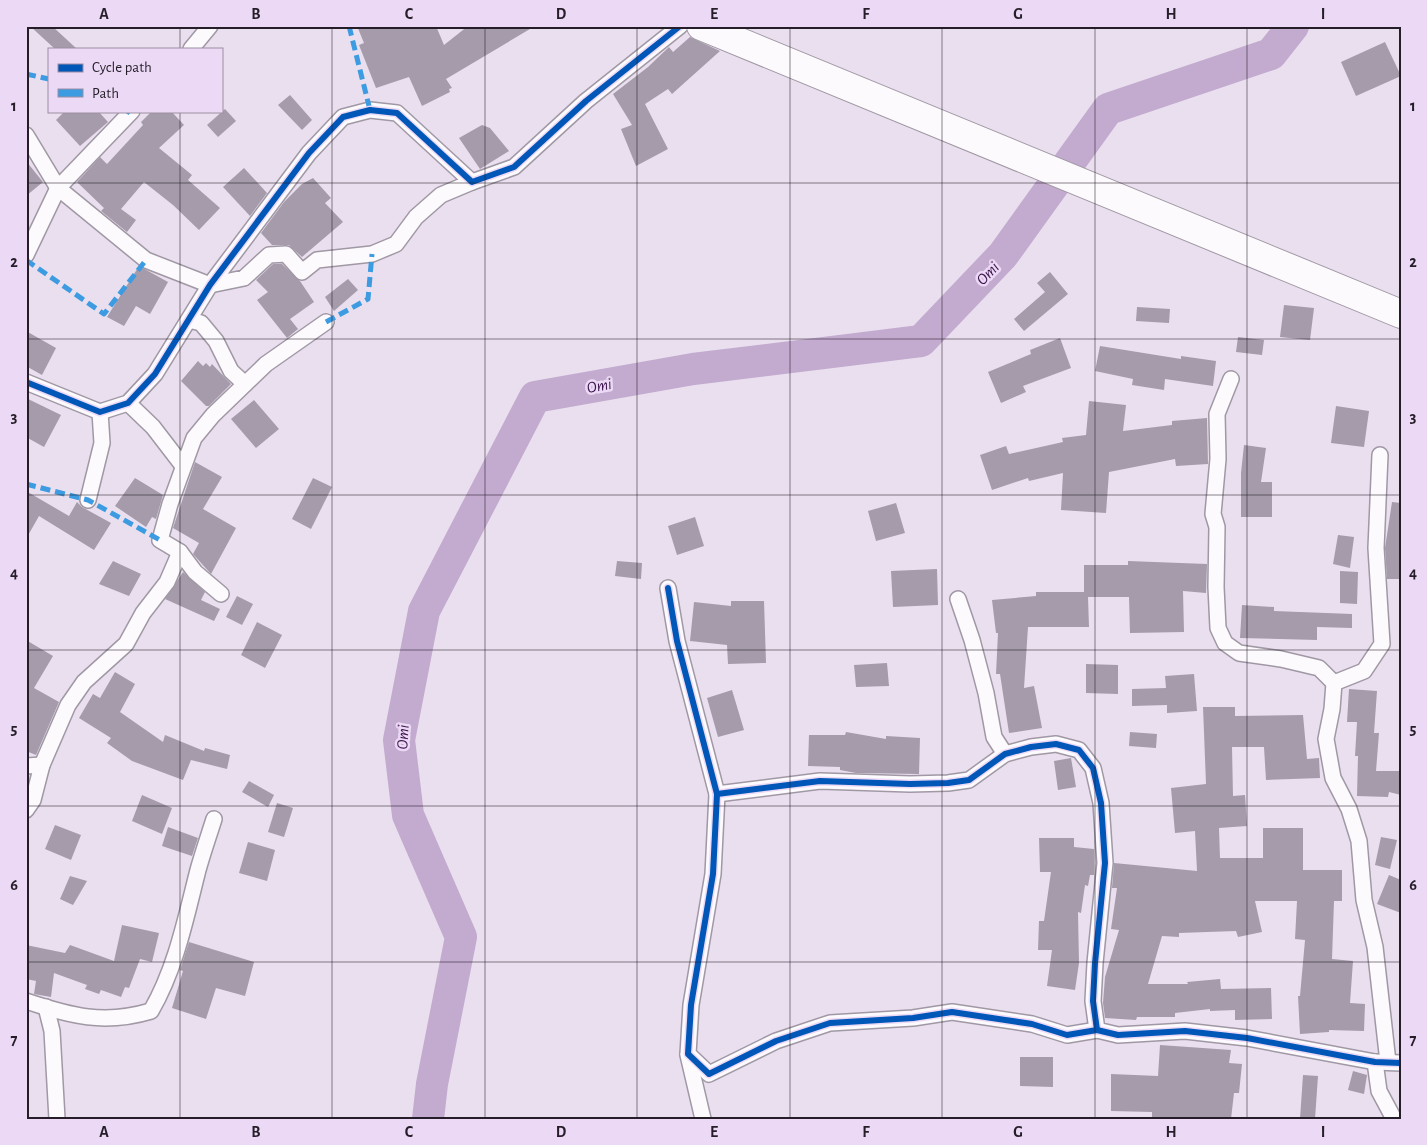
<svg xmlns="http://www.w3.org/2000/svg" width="1427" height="1145" viewBox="0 0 1427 1145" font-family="'Alegreya Sans',sans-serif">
  <rect width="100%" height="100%" fill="#eadfef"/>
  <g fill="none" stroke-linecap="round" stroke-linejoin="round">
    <polyline stroke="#c3aacf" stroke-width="32" points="428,1119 432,1084 461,937 408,815 399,740 424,611 535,397 693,369 921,341 1003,255 1108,109 1271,54 1293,26"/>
  </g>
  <g fill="#a59baa">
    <polygon points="30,26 52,26 77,49 55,49"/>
    <polygon points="357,26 436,26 444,45 468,26 535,26 446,79 452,88 449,89 450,92 422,106 409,77 376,88 359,45 364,43"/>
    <polygon points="690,37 720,51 672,94 668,89 645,104 668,149 636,166 621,129 632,125 613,94 648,67 669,47 673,52"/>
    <polygon points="1385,42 1401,76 1356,96 1341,62"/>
    <polygon points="290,95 312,120 302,130 278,105"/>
    <polygon points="225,109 236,121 218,137 207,125"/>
    <polygon points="65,111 98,111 108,122 80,146 56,120"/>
    <polygon points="152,111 171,111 184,125 159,148 192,175 188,180 220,208 199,230 173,205 144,182 121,209 136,220 127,232 101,211 104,208 77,182 100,157 107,164 143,125 141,122"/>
    <polygon points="482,125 490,128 509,151 480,169 459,138"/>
    <polygon points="26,161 43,182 26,196"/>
    <polygon points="244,168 267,193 250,216 223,187"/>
    <polygon points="313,178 331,198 325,203 343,222 302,257 289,245 272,245 261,233 284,202 302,184"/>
    <polygon points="273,264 282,264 300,281 314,302 290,319 298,329 287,338 257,300 268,292 256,280"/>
    <polygon points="139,266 168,282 150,314 136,306 124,326 107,317"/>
    <polygon points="1050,272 1068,294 1024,331 1014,319 1045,292 1037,283"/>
    <polygon points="348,279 358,290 334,311 325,297"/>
    <polygon points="1284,305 1314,308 1310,340 1280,337"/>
    <polygon points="1137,307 1170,309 1169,323 1136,321"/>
    <polygon points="26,331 56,348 42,375 26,366"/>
    <polygon points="1238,337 1264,340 1262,355 1236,352"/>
    <polygon points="1060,338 1071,368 1023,386 1026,392 1001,403 988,372 1031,354 1030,350"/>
    <polygon points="1100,346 1181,359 1181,356 1216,361 1213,386 1165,379 1164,390 1132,385 1133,379 1095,371"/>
    <polygon points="198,361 203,366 206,363 210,367 212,364 231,384 209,406 206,406 181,381"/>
    <polygon points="26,398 61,415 44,447 26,437"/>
    <polygon points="254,400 279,429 256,448 231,419"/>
    <polygon points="1089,401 1126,405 1123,431 1172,425 1172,421 1207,418 1208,464 1176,466 1175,459 1109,472 1106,513 1061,510 1063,473 1029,481 1028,478 992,490 980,455 1006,446 1009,454 1063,442 1062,438 1086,435"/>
    <polygon points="1336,406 1369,411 1364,447 1331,443"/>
    <polygon points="1244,445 1266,448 1261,482 1272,482 1272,517 1241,517 1241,473"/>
    <polygon points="195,462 222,477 203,509 236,528 211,574 193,554 199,543 173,528"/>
    <polygon points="135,478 163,495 156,519 152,517 146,527 115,506"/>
    <polygon points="313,478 332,487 311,529 292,519"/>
    <polygon points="26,491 69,516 77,502 82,507 111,523 94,550 39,516 26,539"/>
    <polygon points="1392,502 1401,503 1401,579 1387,579 1385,548"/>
    <polygon points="896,503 905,533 876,541 868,511"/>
    <polygon points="695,517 704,546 677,555 668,526"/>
    <polygon points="1338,535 1354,537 1350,568 1333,564"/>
    <polygon points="113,561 141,574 129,596 99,584"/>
    <polygon points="617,561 642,563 641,579 615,576"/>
    <polygon points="1128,561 1207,564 1206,593 1183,591 1184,632 1130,633 1129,597 1088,597 1089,627 1028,627 1024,688 1034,686 1042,728 1009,733 1000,674 996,674 998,633 996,633 992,600 1036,596 1036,592 1084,592 1084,565 1128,565"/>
    <polygon points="937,569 938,605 893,607 891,571"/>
    <polygon points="1340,571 1358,572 1357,604 1340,603"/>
    <polygon points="183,572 205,592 201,600 220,609 214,621 165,599"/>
    <polygon points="237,596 253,604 242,625 226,617"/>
    <polygon points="731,601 764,601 766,663 728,664 727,645 690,641 694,602 731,606"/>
    <polygon points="1242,605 1274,607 1274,611 1352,614 1352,628 1317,627 1317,640 1240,638"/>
    <polygon points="257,622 282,635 265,668 241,655"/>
    <polygon points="26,640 53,656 34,688 59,702 36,755 26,751"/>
    <polygon points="887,663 889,686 856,687 854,665"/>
    <polygon points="1086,664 1118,665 1118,694 1086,693"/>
    <polygon points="115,672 135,684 120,712 163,742 165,735 204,751 205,748 230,755 227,769 191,760 183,780 132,761 107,743 111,738 79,718 93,694 100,698"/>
    <polygon points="1194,674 1197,711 1167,713 1167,705 1132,706 1132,689 1166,688 1165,676"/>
    <polygon points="1349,689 1377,691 1374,733 1379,733 1376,771 1401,771 1401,795 1389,792 1388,797 1357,796 1358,756 1355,756 1357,722 1347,722"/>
    <polygon points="732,690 744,730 718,737 707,698"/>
    <polygon points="1203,707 1235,707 1235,716 1303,715 1307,759 1319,758 1320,778 1266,780 1264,747 1232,747 1233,796 1245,795 1247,826 1219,828 1220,858 1263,858 1263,828 1303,828 1303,870 1342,870 1342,901 1334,901 1332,959 1353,961 1350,1003 1365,1004 1364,1031 1329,1030 1329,1032 1300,1034 1298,996 1300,996 1305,940 1295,939 1297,901 1255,901 1262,932 1238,937 1236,931 1179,933 1179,937 1162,936 1148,984 1188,984 1187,982 1220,979 1221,989 1271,988 1272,1019 1235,1020 1235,1010 1210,1011 1210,1009 1175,1013 1175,1017 1137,1017 1136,1020 1105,1018 1103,1003 1105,977 1119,930 1111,929 1117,888 1112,888 1114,863 1197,871 1195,831 1175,833 1171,788 1206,784"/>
    <polygon points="846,732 886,739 886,736 920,738 919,774 856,773 840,770 840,767 808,766 809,735 845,735"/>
    <polygon points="1130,732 1157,734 1156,748 1129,746"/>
    <polygon points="1071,758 1076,787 1058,790 1054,761"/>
    <polygon points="249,781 274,795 268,807 242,792"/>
    <polygon points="142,795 172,808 162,834 132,821"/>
    <polygon points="277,803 293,808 284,837 268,832"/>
    <polygon points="55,825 81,835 71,860 45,849"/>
    <polygon points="168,827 198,838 192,856 162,846"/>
    <polygon points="1381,837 1397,840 1390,869 1375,865"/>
    <polygon points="1039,838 1074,838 1074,847 1094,849 1094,875 1090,875 1088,886 1085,885 1081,913 1078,912 1079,963 1075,990 1047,986 1052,950 1038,950 1039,921 1044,921 1051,872 1040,872"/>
    <polygon points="248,842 275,850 267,881 239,873"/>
    <polygon points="1389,875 1401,880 1401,913 1377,904"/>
    <polygon points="70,876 87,881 73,905 60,899"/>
    <polygon points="122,925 159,933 152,962 140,959 129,988 125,987 121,997 101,990 99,994 85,989 87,985 54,973 51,997 34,994 36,981 26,979 26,945 65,953 70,945 114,961"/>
    <polygon points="189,942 254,962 245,996 216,988 206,1019 172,1008 183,971 180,970"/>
    <polygon points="1160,1045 1231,1050 1229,1063 1242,1064 1239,1093 1234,1093 1231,1119 1152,1119 1152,1112 1111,1111 1111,1074 1158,1076"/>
    <polygon points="1020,1057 1053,1057 1053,1087 1020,1086"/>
    <polygon points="1353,1071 1367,1075 1364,1094 1348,1090"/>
    <polygon points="1303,1075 1318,1076 1315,1119 1300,1119"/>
  </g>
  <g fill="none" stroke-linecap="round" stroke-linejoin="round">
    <defs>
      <g id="street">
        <polyline points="191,49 210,26"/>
        <polyline points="26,135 58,188 132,111"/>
        <polyline points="26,255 58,188 146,260 210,285 244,278 269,255 286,254 302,272 317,260 372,254 396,244 416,217 441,195 472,182"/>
        <polyline points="189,320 201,323 216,341 231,371 245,384"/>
        <polyline points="1231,379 1217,414 1218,459 1213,514 1217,527 1216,587 1218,628 1225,643 1239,653 1281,659 1319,668 1334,683"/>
        <polyline points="26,382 100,412 128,403 155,374 210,285 309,153 343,117 370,110 397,113 472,182 514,167 586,101 680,26"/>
        <polyline points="128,403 153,427 183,466"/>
        <polyline points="1380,455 1376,548 1382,644 1364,671 1334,683 1332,709 1326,739 1333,778 1349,809 1359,841 1364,900 1375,947 1388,1062"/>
        <polyline points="88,500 102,443 100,412"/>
        <polyline points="668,588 677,641 717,794 713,874 691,1005 688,1054 709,1074 776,1041 830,1023 913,1018 952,1012 1032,1024 1067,1035 1097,1030"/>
        <polyline points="221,594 195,572 180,552 160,540 170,504 194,438 213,415 266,364 326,322"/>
        <polyline points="958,599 972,640 986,693 994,737 1005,754"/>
        <polyline points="26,766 42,765"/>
        <polyline points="717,794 820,781 910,784 948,783 969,780 1005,754 1031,747 1056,744 1079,750 1093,768 1101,803 1105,863 1095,963 1093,1001 1097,1030 1118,1035 1185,1031 1247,1038 1375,1062 1401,1063"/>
        <polyline points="26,810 33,800 42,765 68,705 84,682 126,644 143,613 167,582 180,552"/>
        <path d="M26 1001C71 1016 104 1025 151 1011 176 968 186 917 198 870 203 852 209 835 214 819"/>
        <polyline points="46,1007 52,1031 57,1119"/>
        <polyline points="688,1055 703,1119"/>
        <polyline points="1375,1062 1379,1091 1394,1119"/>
      </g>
      <polyline id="highway" points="701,26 1401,314"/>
    </defs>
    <use href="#street" stroke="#a098a4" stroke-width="18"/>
    <use href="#highway" stroke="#a098a4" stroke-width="30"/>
    <use href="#street" stroke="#fcfafd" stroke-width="15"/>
    <use href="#highway" stroke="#fcfafd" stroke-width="28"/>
    <g stroke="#3c9be1" stroke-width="5" stroke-dasharray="10 5" stroke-linecap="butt">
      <polyline points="349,26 370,110"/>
      <polyline points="26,74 49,79"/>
      <polyline points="127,111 130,113"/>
      <polyline points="26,260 104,314 146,260"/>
      <polyline points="326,322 368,299 372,254"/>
      <polyline points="26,484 88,500 160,540"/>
    </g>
    <defs>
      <g id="cycleway">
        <polyline points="26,382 100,412 128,403 155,374 210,285 309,153 343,117 370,110 397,113 472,182 514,167 586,101 680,26"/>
        <polyline points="668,588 677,641 717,794 713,874 691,1005 688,1054 709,1074 776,1041 830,1023 913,1018 952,1012 1032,1024 1067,1035 1097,1030"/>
        <polyline points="717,794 820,781 910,784 948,783 969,780 1005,754 1031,747 1056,744 1079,750 1093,768 1101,803 1105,863 1095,963 1093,1001 1097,1030 1118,1035 1185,1031 1247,1038 1375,1062 1401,1063"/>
      </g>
    </defs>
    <use href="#cycleway" stroke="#ecd9f5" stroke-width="9"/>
    <use href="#cycleway" stroke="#0057b8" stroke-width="6"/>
  </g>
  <path fill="none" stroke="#251e29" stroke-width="1" stroke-opacity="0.55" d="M180 26V49M332 26V1119M485 26V1119M637 26V1119M790 26V1119M942 26V1119M1095 26V1119M1247 26V1119M180 111V1119M26 183H1401M26 339H1401M26 495H1401M26 650H1401M26 806H1401M26 962H1401"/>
  <g text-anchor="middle" stroke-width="5" stroke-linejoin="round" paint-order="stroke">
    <g font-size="16" font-style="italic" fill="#3b144b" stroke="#ecd9f5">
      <text transform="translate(987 273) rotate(-46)" y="6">Omi</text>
      <text transform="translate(599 385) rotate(-10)" y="6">Omi</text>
      <text transform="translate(402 737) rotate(-87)" y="6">Omi</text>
    </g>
  </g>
  <rect width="1427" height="1145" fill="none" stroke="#ecd9f5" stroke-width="55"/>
  <rect x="48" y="48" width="175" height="65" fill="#ecd9f5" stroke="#9c8ea3"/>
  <rect x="58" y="64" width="25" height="8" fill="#0057b8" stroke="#9c8ea3"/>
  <text x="92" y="72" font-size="15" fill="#251e29">Cycle path</text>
  <rect x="58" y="89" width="25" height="8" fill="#3c9be1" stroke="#9c8ea3"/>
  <text x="92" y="98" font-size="15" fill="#251e29">Path</text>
  <rect x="28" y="28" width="1372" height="1090" fill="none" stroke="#251e29" stroke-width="2"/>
  <g font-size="16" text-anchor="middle" font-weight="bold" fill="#251e29">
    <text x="104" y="19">A</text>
    <text x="256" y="19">B</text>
    <text x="409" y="19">C</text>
    <text x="561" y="19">D</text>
    <text x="714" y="19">E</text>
    <text x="866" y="19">F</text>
    <text x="1018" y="19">G</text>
    <text x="1171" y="19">H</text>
    <text x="1323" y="19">I</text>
    <text x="14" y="111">1</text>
    <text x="1413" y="111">1</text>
    <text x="14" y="267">2</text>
    <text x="1413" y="267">2</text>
    <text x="14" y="422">3</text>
    <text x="1413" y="422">3</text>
    <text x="14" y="578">4</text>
    <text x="1413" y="578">4</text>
    <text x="14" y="734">5</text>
    <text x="1413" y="734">5</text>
    <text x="14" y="890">6</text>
    <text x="1413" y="890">6</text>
    <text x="14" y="1045">7</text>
    <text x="1413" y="1045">7</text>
    <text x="104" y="1137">A</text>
    <text x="256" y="1137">B</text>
    <text x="409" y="1137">C</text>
    <text x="561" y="1137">D</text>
    <text x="714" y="1137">E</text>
    <text x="866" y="1137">F</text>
    <text x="1018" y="1137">G</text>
    <text x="1171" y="1137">H</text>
    <text x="1323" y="1137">I</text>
  </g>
</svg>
